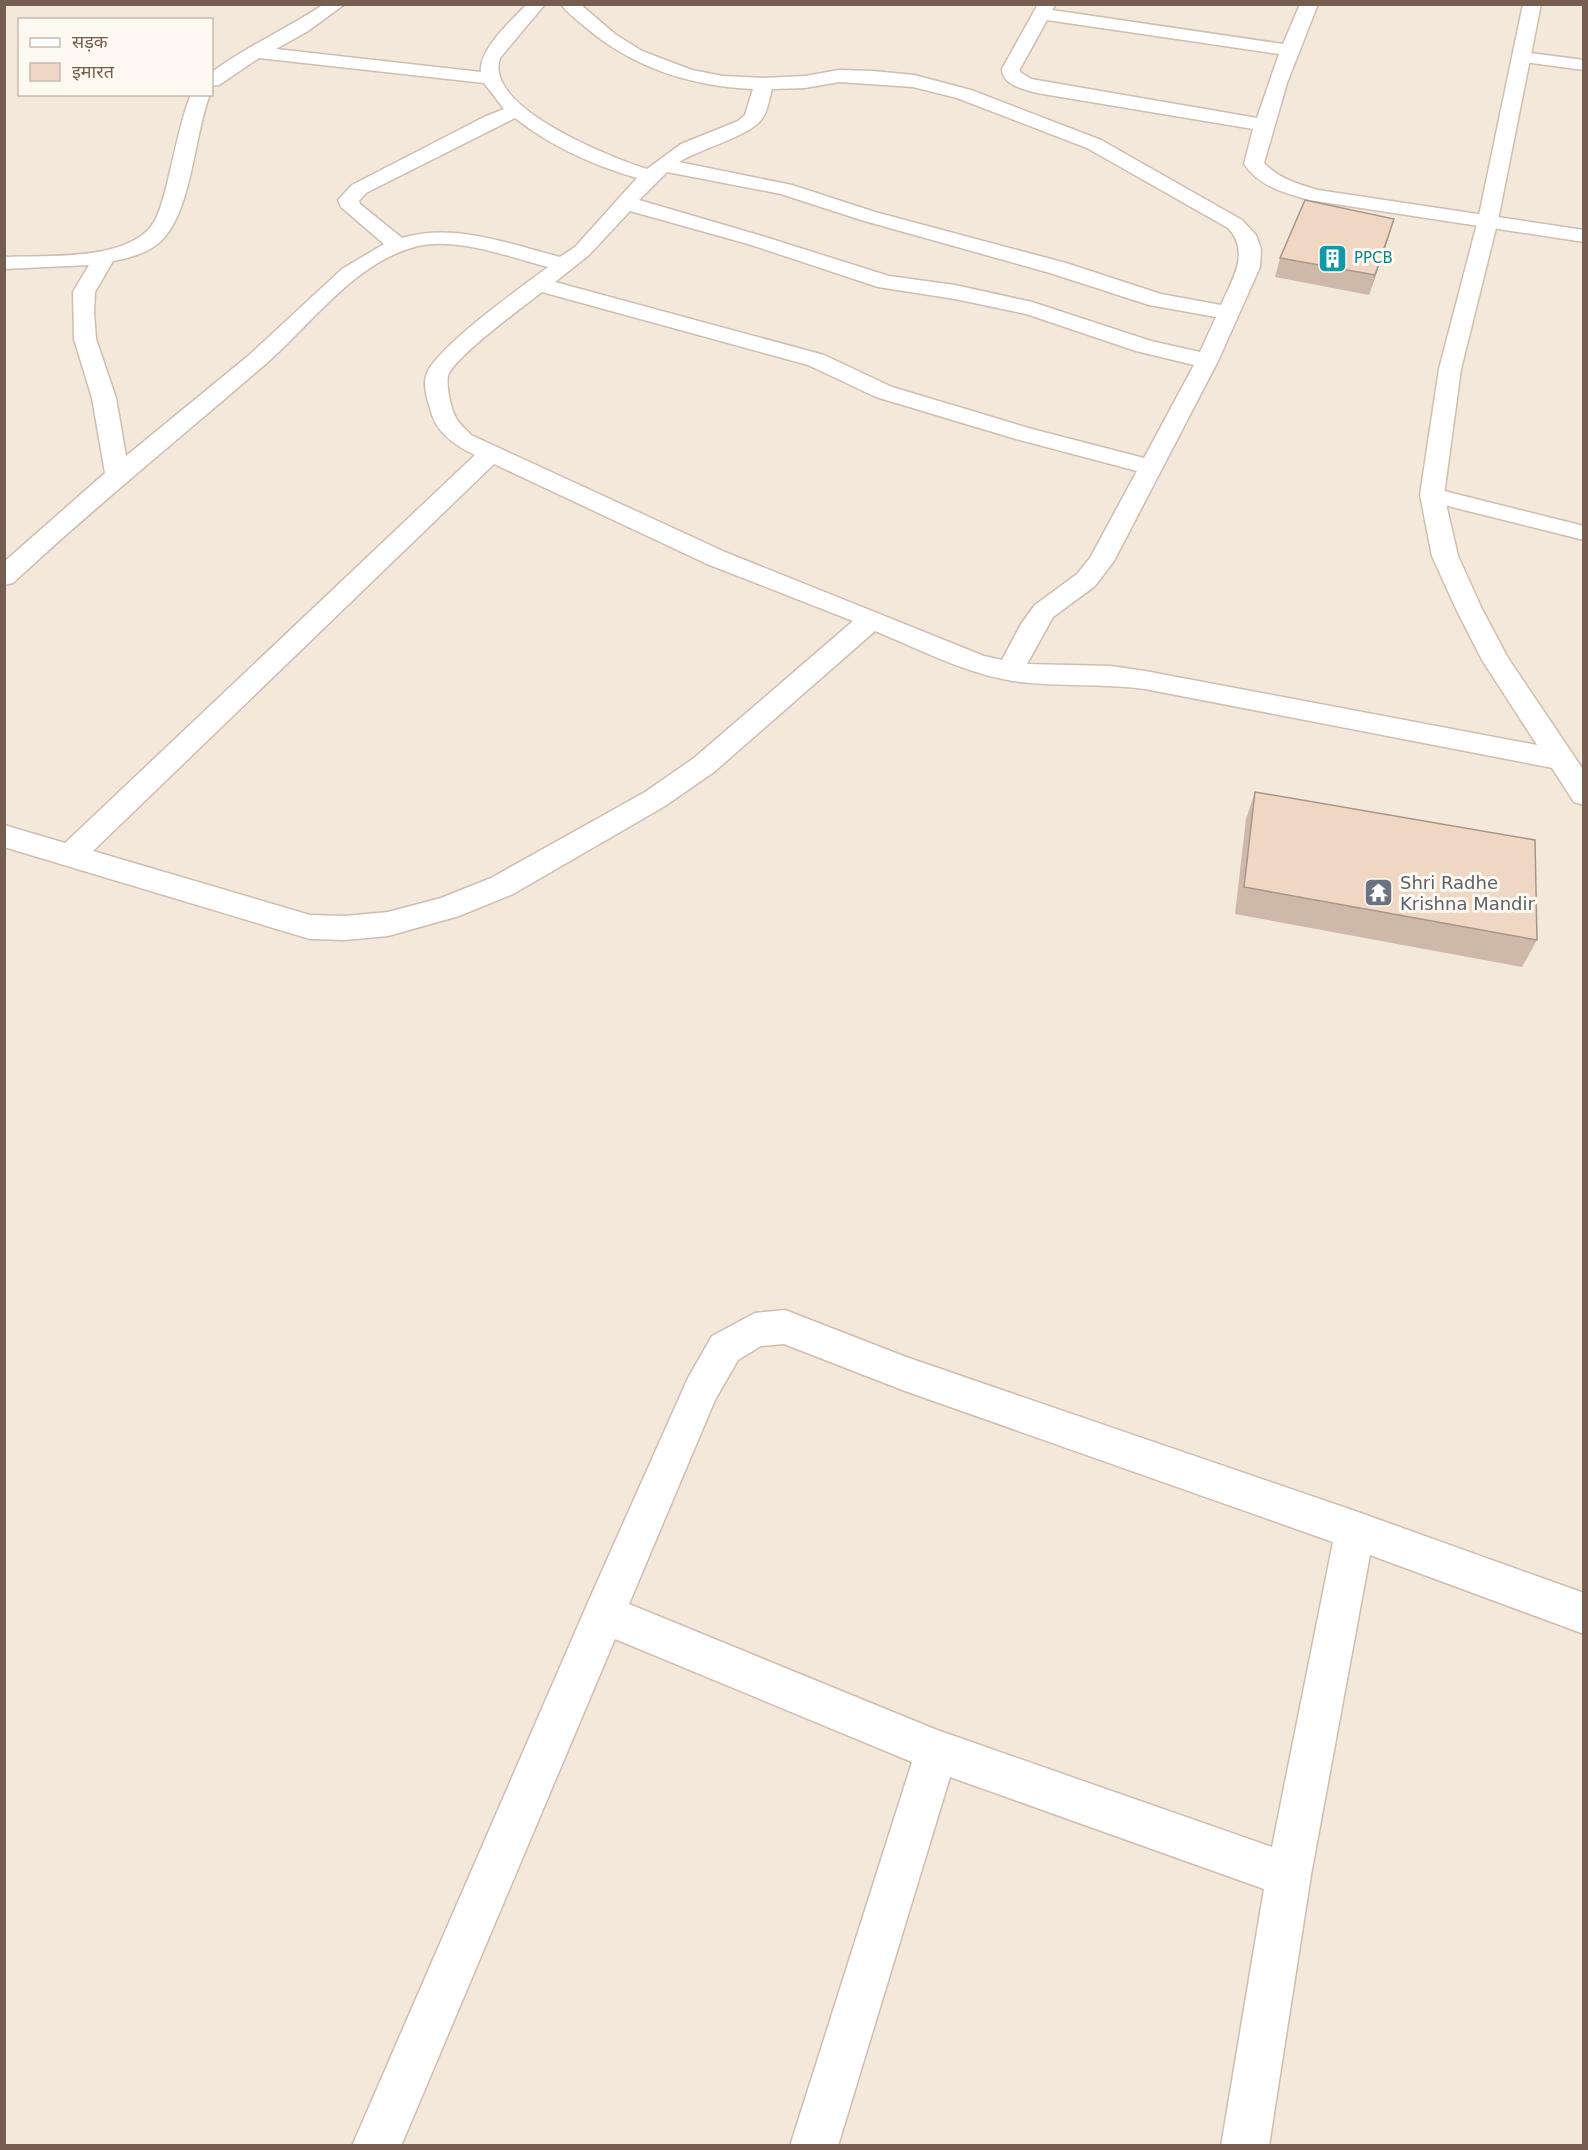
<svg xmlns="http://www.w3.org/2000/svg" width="1588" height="2150" viewBox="0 0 1588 2150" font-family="'DejaVu Sans','Noto Sans Devanagari',sans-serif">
  <rect width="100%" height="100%" fill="#fbf6eb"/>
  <path fill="#f3e8d9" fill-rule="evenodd" d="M17 4 1583 5V2145H5L4 7ZM20 20H212V94H20Z"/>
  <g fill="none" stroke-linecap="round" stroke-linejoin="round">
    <defs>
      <g id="lane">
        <polygon points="1523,52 1584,60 1584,70 1517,61 1515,57"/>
        <polygon points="1432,488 1584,526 1584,540 1424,500 1421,495 1424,490"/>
      </g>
      <g id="street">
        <path d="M324 4H345L308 31 276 49 481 72C478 50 512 20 527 4H545L500 58C483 108 612 158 647 169L681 144 738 121 745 115 753 89C690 86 633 68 584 26 576 19 567 13 561 4H580L615 34 642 51 692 70 723 76 764 78 805 76 839 70 873 71 914 75 971 90 1101 140 1242 220 1256 235 1261 249 1260 267 1218 361 1114 561 1095 586 1053 617 1027 664 1110 666 1145 671 1558 749 1568 752 1572 759 1568 766 1558 769 1145 689C1101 683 1057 687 1013 681 964 673 919 649 875 631L714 772 665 806 513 894 459 916 388 936 345 940 310 939 4 847V825L65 843 475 455C454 445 435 432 430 408 427 399 423 385 426 376 432 350 524 285 548 267 510 257 457 237 418 246 353 262 310 327 261 368 178 440 93 508 13 583L4 585V562L105 473 92 398 74 339 73 292 89 265 4 269V257C45 255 117 261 148 230 158 220 162 202 166 188 174 157 179 125 191 94H210C194 136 192 208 163 239 151 252 130 258 113 261L95 292 94 312 96 339 116 398 126 456 248 356 342 269 384 244 341 207 338 200 352 185 484 117 504 109 484 83 259 58 219 85 212 86V72C247 46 287 29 324 4ZM839 82 913 87 957 98 1087 148 1228 228C1251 252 1232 280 1221 305L1161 294 1066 263 875 212 792 185 679 162C700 149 749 136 761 120 768 112 769 99 772 89L805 88ZM515 118C552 147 593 165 637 178L575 247 560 257C510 244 453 222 402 238L360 204 359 201 366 193ZM667 172 781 194 861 220 1050 273 1149 305 1216 317 1200 352 1151 341 1032 302 955 285 889 276 762 236 639 200ZM630 211 748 244 878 287 955 299 1026 314 1136 351 1194 365 1144 458 1032 429 892 387 824 355 555 282 589 255ZM542 292 808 365 876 397 1016 439 1137 471 1090 558 1077 574 1035 605 1021 624 1002 660 984 656 725 552 471 435C467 430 459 424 456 418 451 409 446 386 448 376 453 358 524 306 542 292ZM494 464 707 564 853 621 694 758 645 792 491 878 441 898 388 912 345 916 310 915 93 851Z"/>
        <path d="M1038 4H1056L1052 10 1283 44 1300 4H1318L1287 83 1264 163C1279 179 1299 184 1318 190L1584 230V242L1309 200C1284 193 1259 186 1244 164L1253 129 1037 93C1025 90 1002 85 1002 69ZM1047 20 1279 54 1257 118 1031 79 1020 72V69Z"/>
        <path d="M785 1310 906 1357 1355 1511 1584 1593V1634L1370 1555 1311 1875 1269 2146H1221L1264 1889 950 1777 838 2146H790L912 1762 615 1639 401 2146H352L589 1600 688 1378 712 1336 755 1313ZM784 1344 905 1391 1333 1542 1272 1847 937 1730 629 1604 715 1400 738 1360 761 1346Z"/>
      </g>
      <polygon id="secondary" points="1523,4 1541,4 1498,220 1461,369 1444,495 1458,556 1482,609 1508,658 1584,771 1584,805 1574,802 1482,660 1456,609 1432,556 1420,495 1439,369 1478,220"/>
    </defs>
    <use href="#lane" stroke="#cdbeb1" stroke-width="3"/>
    <use href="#street" stroke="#cdbeb1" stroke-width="3"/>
    <use href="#secondary" stroke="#d0bfae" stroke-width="3"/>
    <use href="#lane" fill="#fff" fill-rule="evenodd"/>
    <use href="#street" fill="#fff" fill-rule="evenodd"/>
    <use href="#secondary" fill="#fff" fill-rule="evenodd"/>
  </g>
  <g fill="#ceb9a9">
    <polygon points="1388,239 1369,295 1275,277 1280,258"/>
    <polygon points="1255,792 1537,940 1522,967 1235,914 1246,819"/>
  </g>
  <polygon fill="#a79689" points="1394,219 1388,239 1369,295 1375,275"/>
  <g fill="#efd7c4" stroke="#a79689" stroke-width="1.5">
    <polygon points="1305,200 1394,219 1375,275 1280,258"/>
    <polygon points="1255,792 1535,840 1537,940 1244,887"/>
  </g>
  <defs>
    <symbol id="building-square" viewBox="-11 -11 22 22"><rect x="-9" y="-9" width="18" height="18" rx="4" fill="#0f9aa8" stroke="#fef9f1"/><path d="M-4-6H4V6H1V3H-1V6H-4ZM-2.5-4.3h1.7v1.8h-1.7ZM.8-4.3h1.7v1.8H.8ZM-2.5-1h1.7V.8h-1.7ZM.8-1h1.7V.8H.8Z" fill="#fff"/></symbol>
    <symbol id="temple-square" viewBox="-11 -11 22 22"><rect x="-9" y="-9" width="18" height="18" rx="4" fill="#6b7280" stroke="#fef9f1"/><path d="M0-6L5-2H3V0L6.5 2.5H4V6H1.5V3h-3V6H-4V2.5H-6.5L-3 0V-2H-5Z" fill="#fff"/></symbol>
  </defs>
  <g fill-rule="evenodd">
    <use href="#building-square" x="1316" y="242" width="33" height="33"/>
    <use href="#temple-square" x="1362" y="876" width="33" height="33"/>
  </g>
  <g text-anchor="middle" stroke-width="6" stroke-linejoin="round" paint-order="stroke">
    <g font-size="15" fill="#0d838f" stroke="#fef9f1" text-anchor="start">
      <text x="1354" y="263">PPCB</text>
    </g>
    <g font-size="18" fill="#5b616d" stroke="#fef9f1" text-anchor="start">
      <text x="1400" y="889">Shri Radhe<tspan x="1400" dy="21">Krishna Mandir</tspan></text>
    </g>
  </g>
  <rect width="1588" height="2150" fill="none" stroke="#755e4f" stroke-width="12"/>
  <rect x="18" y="18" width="195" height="78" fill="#fef9f1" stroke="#c7bbb0" stroke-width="1.5"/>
  <rect x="30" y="38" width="30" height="9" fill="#ffffff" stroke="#c7bbb0" stroke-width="1.5"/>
  <text x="72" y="48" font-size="18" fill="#755e4f">सड़क</text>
  <rect x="30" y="63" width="30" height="18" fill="#efd7c4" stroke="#c7bbb0" stroke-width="1.5"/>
  <text x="72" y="78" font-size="18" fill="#755e4f">इमारत</text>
</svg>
